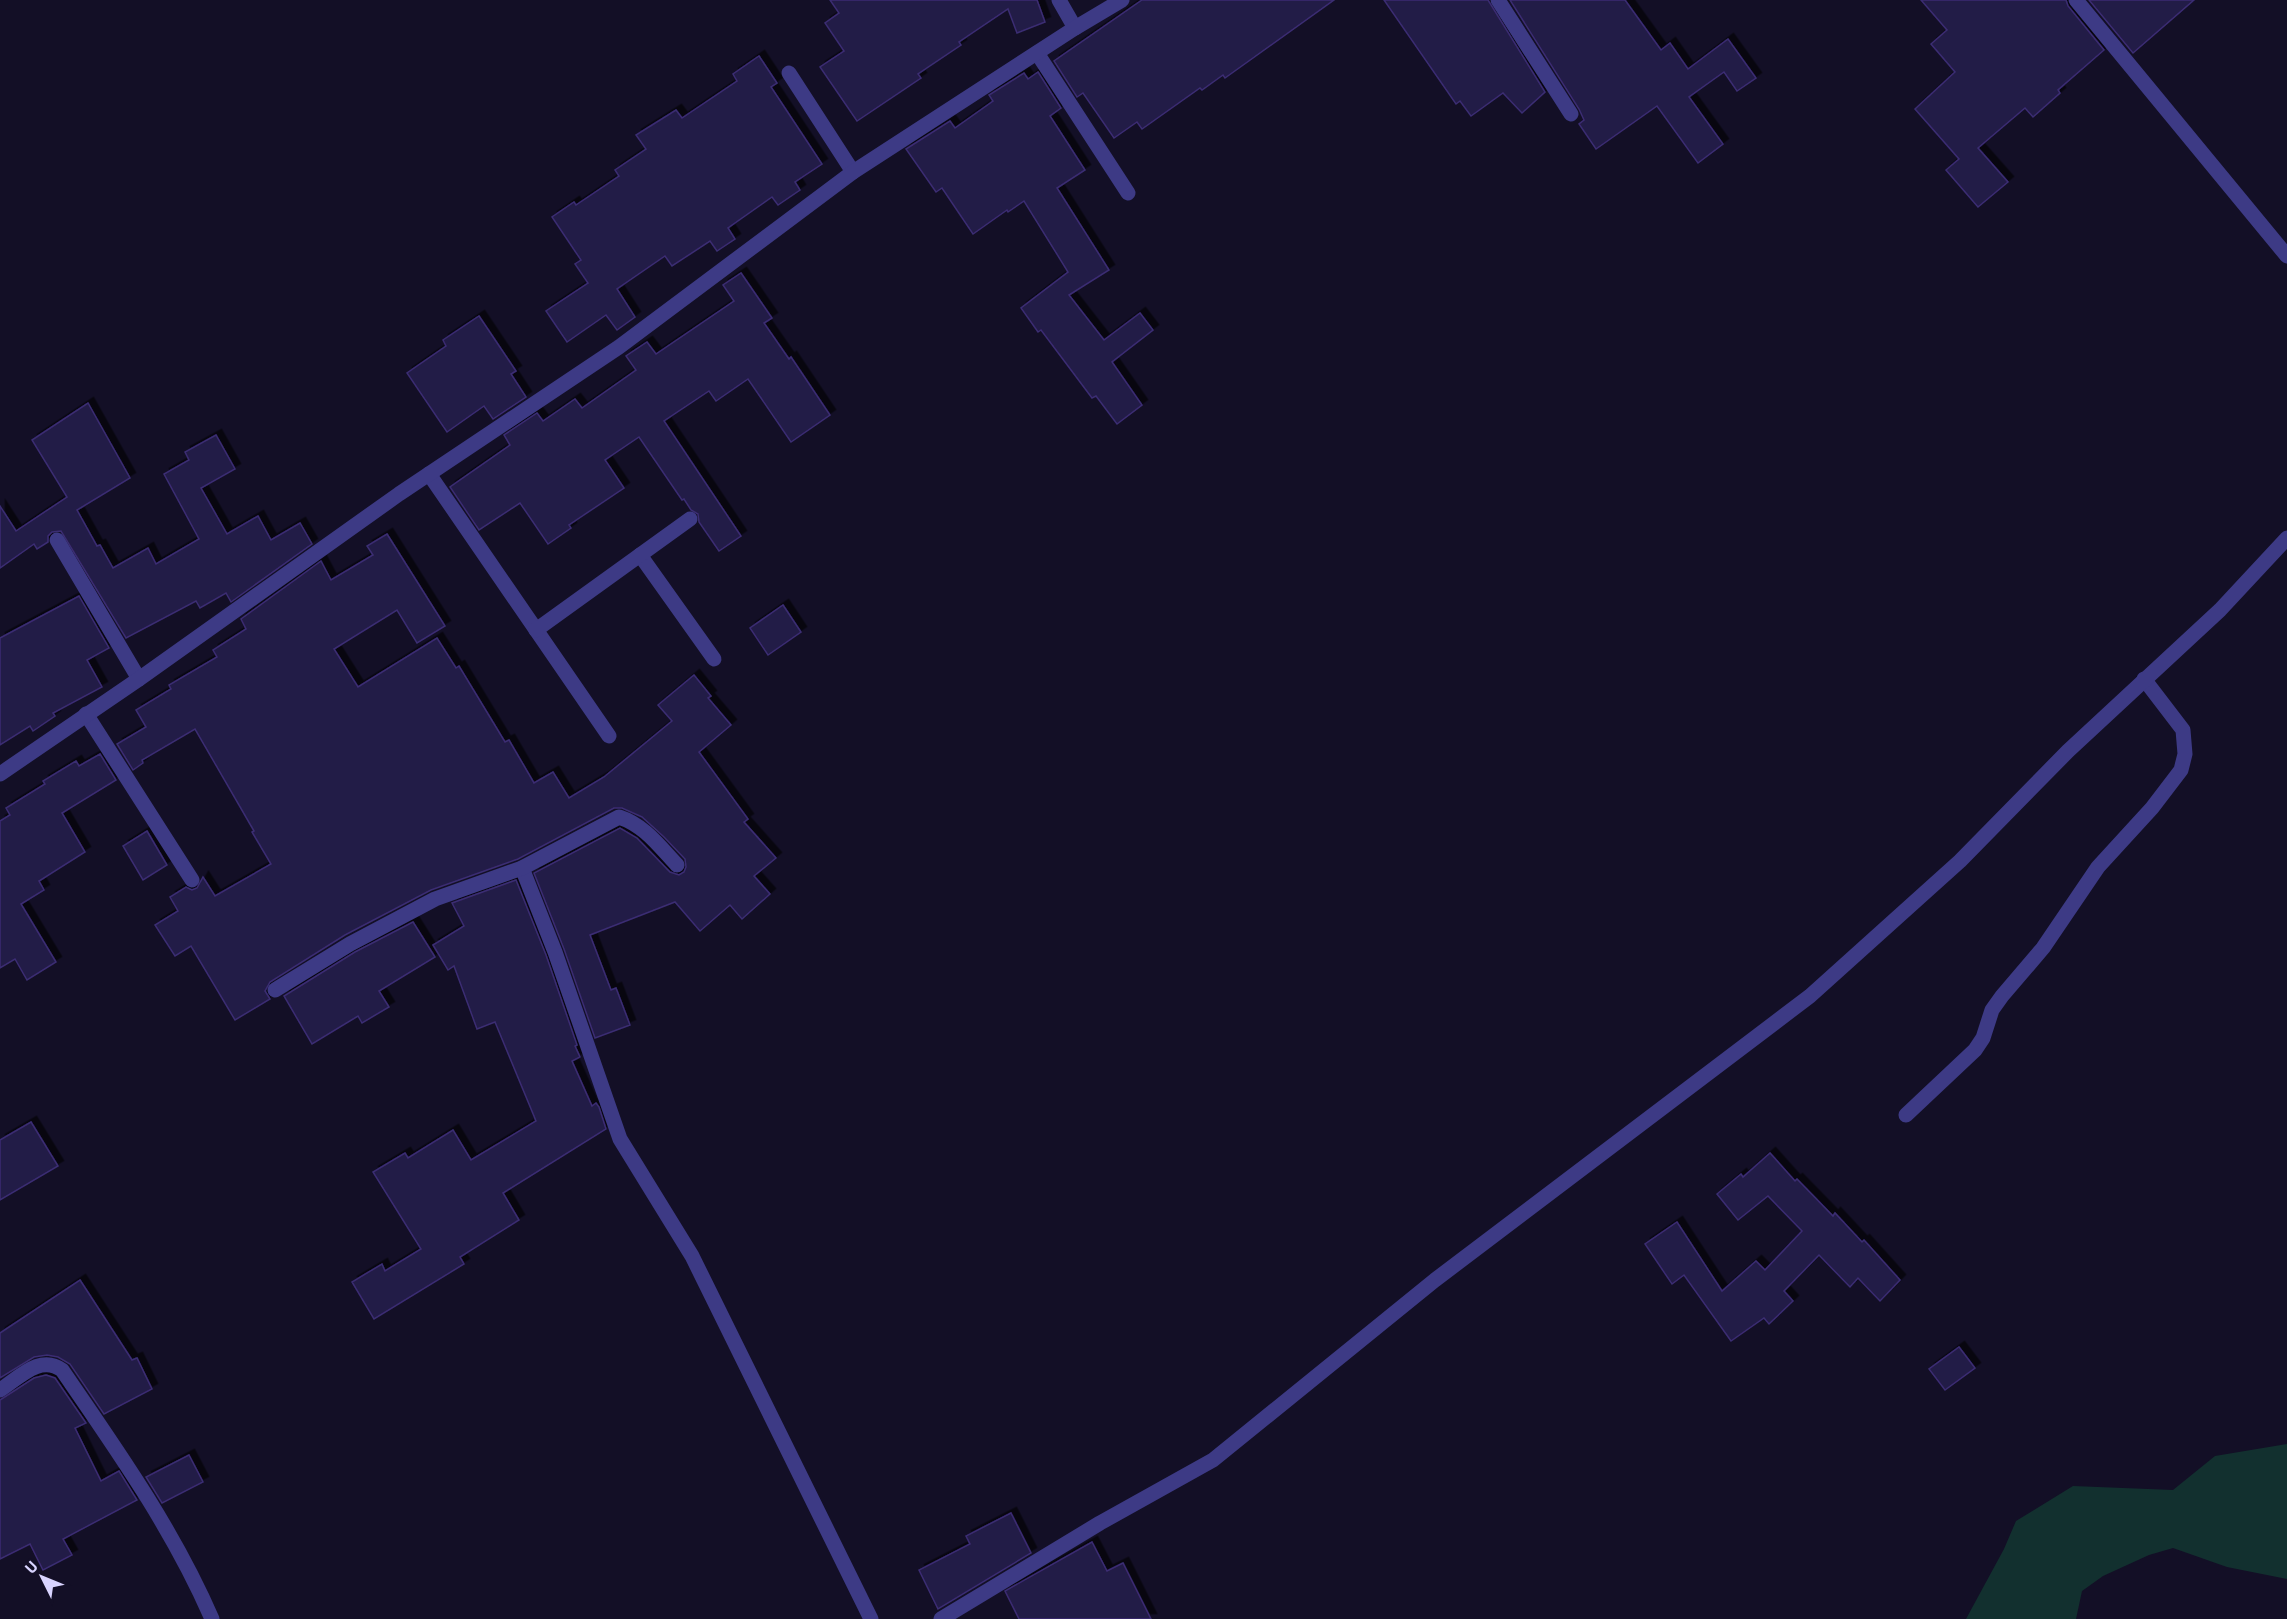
<svg xmlns="http://www.w3.org/2000/svg" width="2287" height="1619" viewBox="0 0 2287 1619" font-family="'Titillium Web',sans-serif">
  <defs>
    <filter id="shadow"><feDropShadow dx="5.5" dy="-5.5" stdDeviation="0" flood-color="#0009"/></filter>
  </defs>
  <rect width="100%" height="100%" fill="#130f26"/>
  <polygon fill="#12302f" points="2287,1444 2287,1579 2227,1567 2173,1548 2149,1555 2103,1576 2082,1591 2076,1619 1966,1619 2004,1549 2016,1521 2073,1486 2173,1490 2215,1456"/>
  <g fill="#241b47" stroke="#3b2d73" stroke-width="1.5" filter="url(#shadow)">
    <polygon points="830,0 1037,0 1045,22 1017,33 1008,9 959,42 961,45 918,74 921,78 857,121 820,67 844,51 825,23 839,13"/>
    <polygon points="1142,0 1334,0 1225,78 1223,75 1202,90 1200,88 1142,129 1137,122 1114,138 1083,93 1077,97 1054,61"/>
    <polygon points="1384,0 1488,0 1545,92 1522,113 1503,93 1471,116 1460,101 1456,104"/>
    <polygon points="1510,0 1625,0 1661,50 1670,43 1688,69 1728,39 1756,78 1737,91 1724,72 1689,97 1723,144 1698,163 1657,106 1596,149 1579,124 1584,120 1579,109"/>
    <polygon points="1921,0 2066,0 2068,6 2104,50 2058,90 2060,93 2033,117 2025,108 1978,148 2008,182 1978,207 1946,170 1959,159 1915,109 1955,72 1931,44 1947,30"/>
    <polygon points="2089,0 2194,0 2133,53"/>
    <polygon points="759,56 777,83 771,87 822,164 795,182 800,190 778,205 772,197 728,228 735,239 717,251 710,241 672,266 665,256 617,289 635,317 617,330 606,315 567,342 546,311 588,283 575,264 581,260 552,217 574,202 576,205 619,176 615,170 646,149 636,135 676,110 682,118 737,81 733,74"/>
    <polygon points="1038,72 1061,108 1050,116 1085,170 1057,188 1109,270 1069,295 1104,340 1140,313 1153,330 1112,362 1142,405 1117,424 1096,396 1092,398 1041,330 1038,332 1021,308 1068,272 1024,201 1008,212 1007,210 973,234 942,188 936,192 906,149 950,121 955,128 993,101 989,95 1024,73 1028,79"/>
    <polygon points="741,273 772,318 764,323 789,359 791,357 830,415 791,442 748,379 716,401 709,391 664,421 741,536 719,551 699,522 698,514 691,510 684,499 682,500 639,437 605,460 624,488 569,525 571,528 548,544 520,503 479,530 450,487 510,445 504,435 537,413 543,421 575,399 582,408 636,370 626,356 647,342 656,354 734,301 723,285"/>
    <polygon points="479,316 516,371 511,374 526,397 493,419 484,406 447,432 407,373 446,346 443,340"/>
    <polygon points="88,403 130,478 77,510 97,546 100,545 113,568 148,548 156,564 199,539 164,474 189,460 185,452 216,435 235,469 201,488 227,534 258,516 271,540 300,523 312,544 231,602 226,593 200,608 196,601 126,638 61,531 52,532 48,536 48,542 37,549 34,544 0,568 0,506 16,531 67,497 32,440"/>
    <polygon points="387,534 445,626 417,643 397,610 334,649 358,687 437,638 456,668 459,666 505,742 509,740 534,783 553,772 569,798 604,777 672,721 658,705 694,675 711,696 708,698 731,725 699,752 748,819 744,822 776,858 754,876 770,894 742,919 730,905 700,931 675,902 590,935 611,990 616,988 630,1025 595,1038 564,949 534,873 620,828 637,838 670,872 679,875 684,872 686,867 685,859 664,837 642,817 622,808 614,808 518,859 431,890 345,935 270,982 265,991 270,999 235,1020 191,946 175,956 155,925 178,911 170,897 186,887 192,890 197,888 203,877 215,896 271,864 252,832 254,831 195,729 142,760 143,763 133,770 117,744 146,727 136,710 171,689 169,685 217,657 213,650 246,629 241,619 321,561 331,580 373,555 367,546"/>
    <polygon points="79,596 109,648 87,660 102,687 53,713 55,716 33,731 30,726 0,745 0,638"/>
    <polygon points="783,605 801,632 768,655 750,628"/>
    <polygon points="100,754 116,780 62,813 85,852 39,881 44,890 21,904 56,962 27,980 15,959 0,968 0,821 10,815 6,808 45,784 43,781 76,761 79,766"/>
    <polygon points="147,831 167,865 143,880 123,846"/>
    <polygon points="516,880 546,955 577,1045 575,1046 580,1057 572,1061 592,1106 596,1103 599,1107 606,1129 503,1193 519,1220 460,1257 464,1264 374,1319 352,1282 382,1264 385,1271 421,1249 373,1172 405,1153 408,1158 453,1130 471,1160 536,1121 495,1022 477,1029 454,966 448,970 433,945 464,926 452,903"/>
    <polygon points="413,922 435,957 379,991 389,1007 362,1023 358,1016 312,1044 284,996 355,952"/>
    <polygon points="31,1122 58,1166 0,1200 0,1140"/>
    <polygon points="1770,1153 1795,1181 1797,1179 1833,1216 1835,1213 1862,1242 1864,1240 1900,1280 1880,1301 1858,1278 1850,1287 1819,1255 1784,1291 1793,1301 1769,1324 1764,1318 1731,1341 1684,1275 1672,1284 1645,1244 1677,1222 1722,1291 1756,1261 1765,1270 1802,1231 1768,1196 1738,1220 1717,1194 1741,1174 1743,1177"/>
    <polygon points="80,1280 132,1360 137,1358 152,1389 104,1414 70,1364 58,1357 47,1355 34,1357 0,1378 0,1333"/>
    <polygon points="1959,1347 1975,1368 1945,1390 1929,1369"/>
    <polygon points="46,1375 55,1378 86,1423 75,1428 101,1481 119,1471 137,1500 63,1539 72,1555 43,1570 30,1544 0,1559 0,1400 34,1378"/>
    <polygon points="189,1455 203,1482 162,1503 146,1477"/>
    <polygon points="1011,1513 1031,1553 938,1609 919,1570 970,1544 966,1536"/>
    <polygon points="1092,1542 1107,1571 1123,1563 1151,1619 1019,1619 1005,1591"/>
  </g>
  <g fill="none" stroke-linecap="round" stroke-linejoin="round">
    <g stroke="#3d3a85" stroke-width="15">
      <polyline points="1059,0 1075,28"/>
      <polyline points="1498,0 1571,114"/>
      <polyline points="2076,0 2287,256"/>
      <polyline points="1037,53 1128,193"/>
      <polyline points="789,73 853,172"/>
      <polyline points="429,474 609,736"/>
      <polyline points="57,540 139,679"/>
      <polyline points="640,555 714,659"/>
      <polyline points="536,630 690,519"/>
      <polyline points="86,714 192,880"/>
      <polyline points="0,774 139,679 399,494 619,347 853,172 1075,28 1122,0"/>
      <polyline points="522,868 555,952 620,1139 692,1256 871,1619"/>
      <path d="M275 990 350 944 435 899 522 868 619 817C644 825 659 846 677 865"/>
      <polyline points="1906,1115 1975,1050 1983,1038 1992,1010 2002,996 2043,948 2098,867 2152,808 2181,770 2185,754 2183,730 2144,679"/>
      <path d="M0 1390C19 1378 40 1354 62 1370 117 1450 173 1529 212 1619"/>
      <polyline points="941,1619 1100,1523 1213,1460 1435,1280 1810,996 1960,861 2068,751 2220,610 2287,538"/>
    </g>
  </g>
  <g transform="translate(42 1577) rotate(313)" stroke="#130f26" stroke-width="4.5" paint-order="stroke">
  <path d="M0-4.5L10 22L0 15L-10 22Z" fill="#d9d4ff"/>
  <text y="-9" font-size="16" font-weight="bold" text-anchor="middle" fill="#d9d4ff">U</text>
  </g>
</svg>
